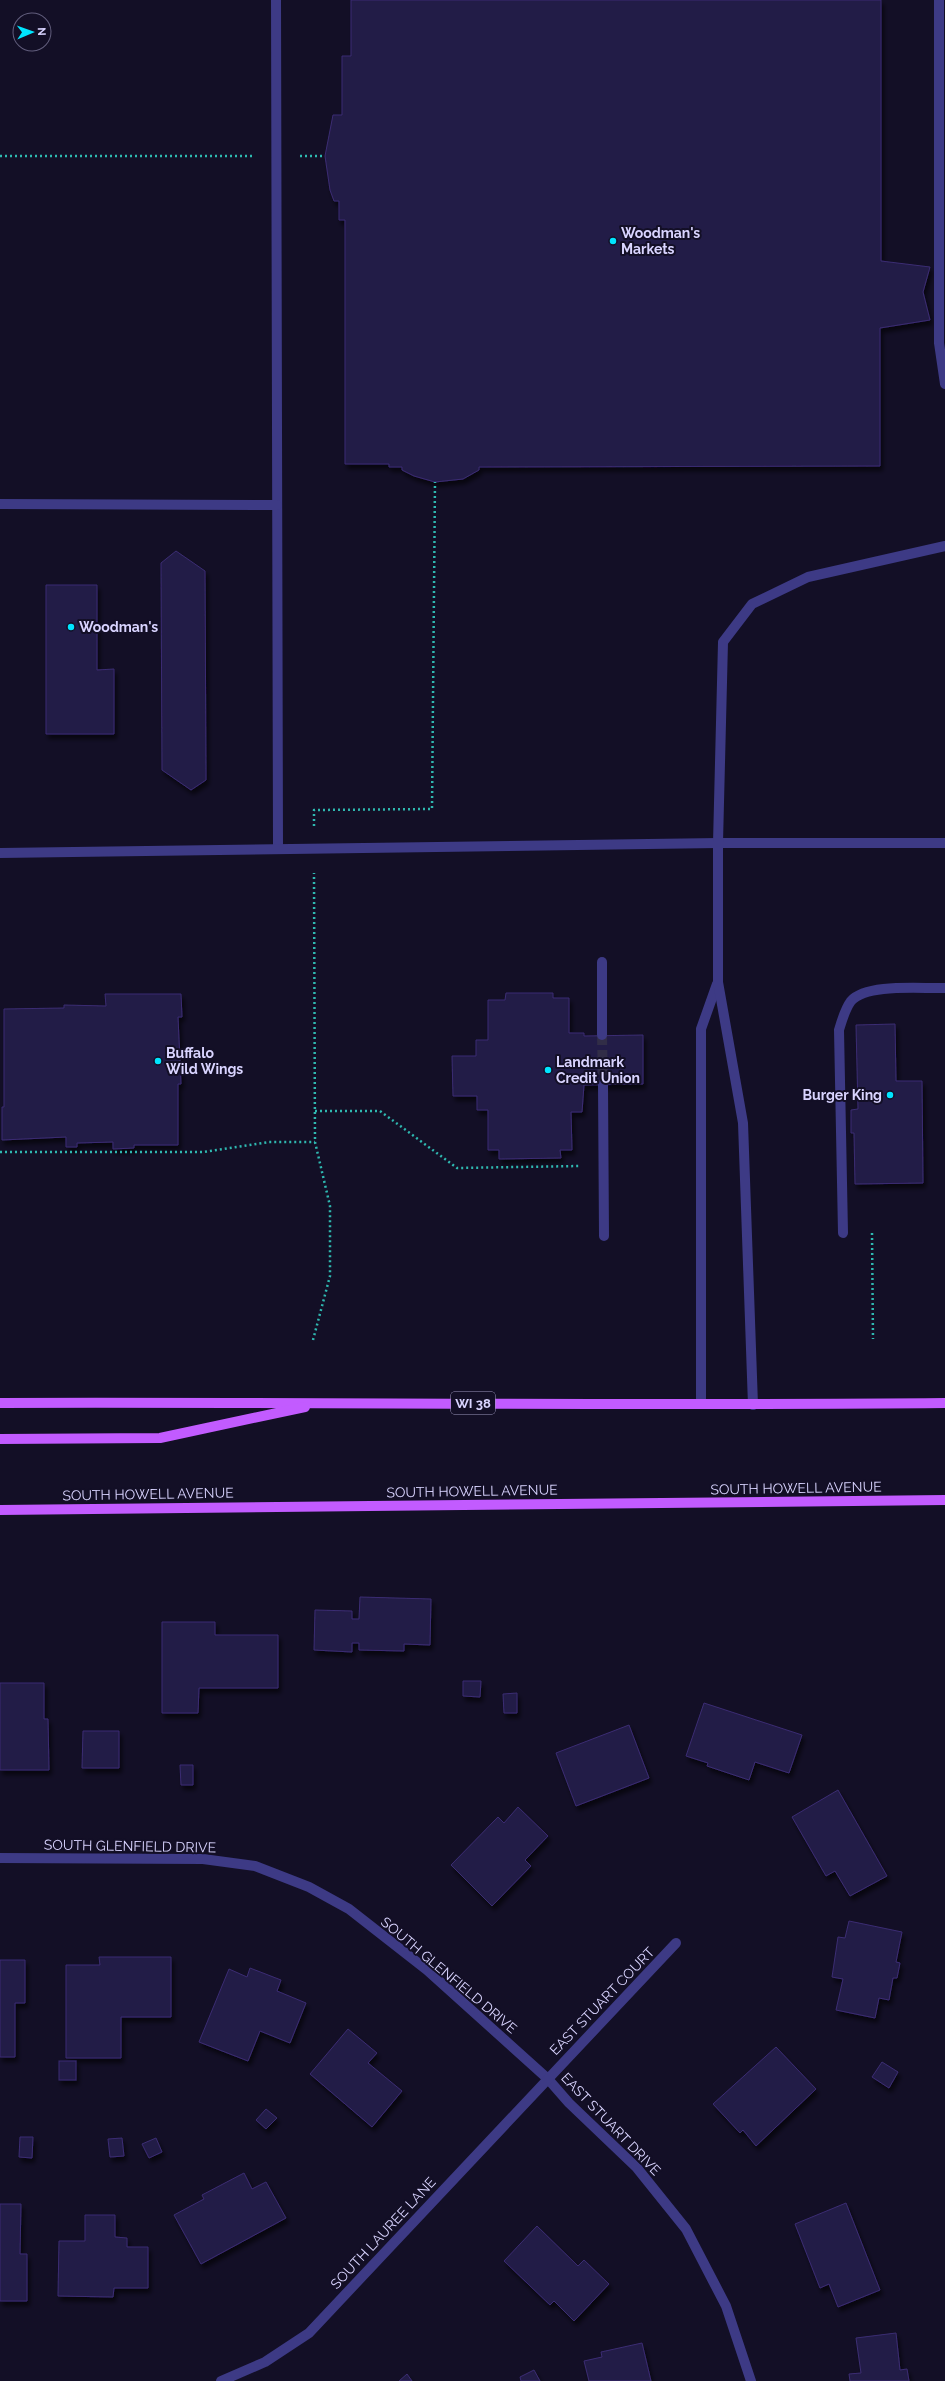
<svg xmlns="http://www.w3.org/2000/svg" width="945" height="2381" viewBox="0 0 945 2381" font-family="Raleway,sans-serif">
  <defs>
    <filter id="shadow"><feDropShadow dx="2.5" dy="4.5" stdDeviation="2" flood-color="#0009"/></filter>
  </defs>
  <rect width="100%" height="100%" fill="#130f26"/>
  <g fill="#241b47" stroke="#3b2d73" filter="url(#shadow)">
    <polygon points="351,0 881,0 881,261 930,267 923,292 930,320 880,328 880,466 479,467 479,470 463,479 435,482 414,476 402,470 402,467 389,467 389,464 345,464 345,220 339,220 339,201 334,201 330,190 325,156 333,115 342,115 342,56 351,56"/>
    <polygon points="176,551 205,571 206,780 191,790 162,770 161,563"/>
    <polygon points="46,585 97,585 97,670 114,669 114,734 46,734"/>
    <polygon points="506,993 553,993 553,998 569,998 569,1033 584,1033 584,1036 643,1035 643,1084 584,1085 582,1112 571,1112 572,1150 560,1150 561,1158 499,1159 499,1150 488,1150 488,1110 477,1110 477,1096 453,1096 452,1056 476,1056 476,1040 488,1040 488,1000 505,1000"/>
    <polygon points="105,994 181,994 182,1017 178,1017 181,1084 178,1084 178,1145 134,1145 134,1148 113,1149 113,1142 77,1143 77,1147 66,1147 66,1137 2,1140 2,1107 4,1107 4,1009 64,1008 64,1005 106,1006"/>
    <polygon points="895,1024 896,1081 922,1081 923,1183 855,1184 854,1133 851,1133 851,1110 858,1109 856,1025"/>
    <polygon points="360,1597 431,1599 430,1645 404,1644 404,1651 359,1650 359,1643 352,1643 352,1652 314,1650 315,1610 352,1611 352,1619 359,1619"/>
    <polygon points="162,1622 215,1622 215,1635 278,1635 278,1688 199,1688 198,1713 162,1713"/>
    <polygon points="463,1681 481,1681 480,1697 463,1696"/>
    <polygon points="0,1683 44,1683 44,1719 48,1719 49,1770 0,1770"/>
    <polygon points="517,1693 517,1713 504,1713 503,1694"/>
    <polygon points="704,1703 802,1735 789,1773 755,1762 749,1780 707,1766 708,1763 686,1756"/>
    <polygon points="629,1725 649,1778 576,1806 556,1753"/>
    <polygon points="83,1731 119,1731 119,1768 82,1768"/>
    <polygon points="180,1765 193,1765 193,1785 181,1785"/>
    <polygon points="838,1790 887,1876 850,1896 835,1871 826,1876 792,1817"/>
    <polygon points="518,1807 548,1836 525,1860 531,1866 492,1906 451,1865 498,1817 504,1823"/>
    <polygon points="849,1921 902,1932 896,1962 900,1963 897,1978 893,1978 889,2000 879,1998 875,2018 836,2010 843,1979 832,1977 838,1937 845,1938"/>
    <polygon points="99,1957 171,1957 171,2017 121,2017 121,2058 66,2058 66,1965 100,1965"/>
    <polygon points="0,1960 25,1960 25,2003 15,2003 15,2057 0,2057"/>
    <polygon points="250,1968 281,1980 277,1991 306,2003 290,2043 260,2031 248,2061 199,2042 229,1969 247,1977"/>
    <polygon points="348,2029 377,2053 368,2063 402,2091 372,2127 310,2074"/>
    <polygon points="776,2047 816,2089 756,2146 743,2130 740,2133 713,2104"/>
    <rect x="59" y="2061" width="17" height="19"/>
    <polygon points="882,2062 898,2072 889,2088 872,2077"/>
    <polygon points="266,2109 277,2118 266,2129 256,2120"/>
    <polygon points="20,2137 33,2137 32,2158 19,2157"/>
    <polygon points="122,2138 124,2156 110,2157 108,2139"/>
    <polygon points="156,2138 162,2152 149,2158 142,2144"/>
    <polygon points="244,2173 252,2189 266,2182 286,2218 201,2264 174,2215 204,2199 202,2195"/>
    <polygon points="846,2203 880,2290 838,2307 829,2284 820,2288 795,2224"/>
    <polygon points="0,2204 21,2204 20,2254 27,2254 27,2301 0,2301"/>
    <polygon points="85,2215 115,2215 115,2237 127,2238 127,2247 148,2247 148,2288 114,2288 113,2297 58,2296 59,2241 85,2241"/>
    <polygon points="537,2226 578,2266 584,2260 609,2284 574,2321 554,2301 550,2305 504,2261"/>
    <polygon points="896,2333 900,2370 907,2369 909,2381 850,2381 849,2374 861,2373 856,2338"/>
    <polygon points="642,2343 651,2381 589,2381 584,2361 602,2357 601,2352"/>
    <polygon points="534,2370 540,2381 521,2381 520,2377"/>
    <polygon points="407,2374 412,2381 399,2381"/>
  </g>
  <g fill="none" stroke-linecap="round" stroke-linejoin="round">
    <polyline stroke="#312d47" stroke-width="10" stroke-dasharray="10 5" stroke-linecap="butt" points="602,1035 603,1085"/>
    <g stroke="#2fb8b0" stroke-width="2.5" stroke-dasharray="2 3" stroke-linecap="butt">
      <polyline points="0,156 253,156"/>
      <polyline points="300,156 325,156"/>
      <polyline points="314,826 314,810 432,809 435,482"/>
      <polyline points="315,1111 380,1111 457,1168 580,1166"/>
      <polyline points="0,1152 203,1152 269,1142 315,1142"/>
      <polyline points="872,1233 873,1339"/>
      <polyline points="313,1340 330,1276 330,1206 315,1142 314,873"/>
    </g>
    <g stroke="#3d3a85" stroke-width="10">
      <polyline points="276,0 278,848"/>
      <polyline points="939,0 939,343 945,384"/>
      <polyline points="0,504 277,505"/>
      <polyline points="0,853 718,843 945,843"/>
      <polyline points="602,962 602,1035"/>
      <polyline points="603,1085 604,1236"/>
      <path d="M843 1233 839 1030C842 1020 845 1009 851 1001 867 983 922 989 945 988"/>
      <polyline points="701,1404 701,1029 717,984"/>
      <polyline points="753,1405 743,1123 718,982 718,843 723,642 752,604 808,577 945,546"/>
      <polyline points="0,1858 203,1859 255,1866 309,1887 349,1909 427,1970 548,2079 569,2103 637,2168 686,2229 726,2306 751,2381"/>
      <polyline points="221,2381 265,2362 309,2333 676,1943"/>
    </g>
    <g stroke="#c25bff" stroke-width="10">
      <path d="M0 1403C315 1402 630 1406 945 1403"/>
      <polyline points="0,1439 160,1438 305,1407"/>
      <polyline points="0,1510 945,1500"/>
    </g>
  </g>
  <g fill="#00e5ff" stroke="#130f26" stroke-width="1.5">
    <circle cx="613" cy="241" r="4"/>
    <circle cx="71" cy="627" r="4"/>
    <circle cx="158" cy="1061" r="4"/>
    <circle cx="548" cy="1070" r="4"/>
    <circle cx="890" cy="1095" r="4"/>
  </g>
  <g text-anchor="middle" stroke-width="4" stroke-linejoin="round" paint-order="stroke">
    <rect fill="#130f26" stroke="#9e99be" stroke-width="1" x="451" y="1392" width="44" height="22" rx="3"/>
    <g font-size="13" font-weight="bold" fill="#d9d4ff">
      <text x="473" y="1408">WI 38</text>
    </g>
    <g font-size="14" font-weight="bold" fill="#d9d4ff" stroke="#130f26" text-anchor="start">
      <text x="621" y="238">Woodman's<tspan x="621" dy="16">Markets</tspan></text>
      <text x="79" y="632">Woodman's</text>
      <text x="166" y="1058">Buffalo<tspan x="166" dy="16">Wild Wings</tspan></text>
      <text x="556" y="1067">Landmark<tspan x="556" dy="16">Credit Union</tspan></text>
      <text x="882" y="1100" text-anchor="end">Burger King</text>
    </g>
    <g font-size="14" fill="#d9d4ff" stroke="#130f26">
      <text transform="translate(796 1488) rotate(-1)" y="5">SOUTH HOWELL AVENUE</text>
      <text transform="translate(472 1491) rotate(-1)" y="5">SOUTH HOWELL AVENUE</text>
      <text transform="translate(148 1494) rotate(-1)" y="5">SOUTH HOWELL AVENUE</text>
      <text transform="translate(130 1846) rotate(1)" y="5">SOUTH GLENFIELD DRIVE</text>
      <text transform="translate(449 1975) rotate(40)" y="5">SOUTH GLENFIELD DRIVE</text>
      <text transform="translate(602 2001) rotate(-46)" y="5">EAST STUART COURT</text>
      <text transform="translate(611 2124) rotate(46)" y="5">EAST STUART DRIVE</text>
      <text transform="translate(383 2233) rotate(-47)" y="5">SOUTH LAUREE LANE</text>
    </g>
  </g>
  <g transform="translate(32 32) rotate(88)"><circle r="19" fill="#130f26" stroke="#625e7d"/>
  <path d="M0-3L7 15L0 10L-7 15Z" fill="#00e5ff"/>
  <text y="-6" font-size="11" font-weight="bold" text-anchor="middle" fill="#d9d4ff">N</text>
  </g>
</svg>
